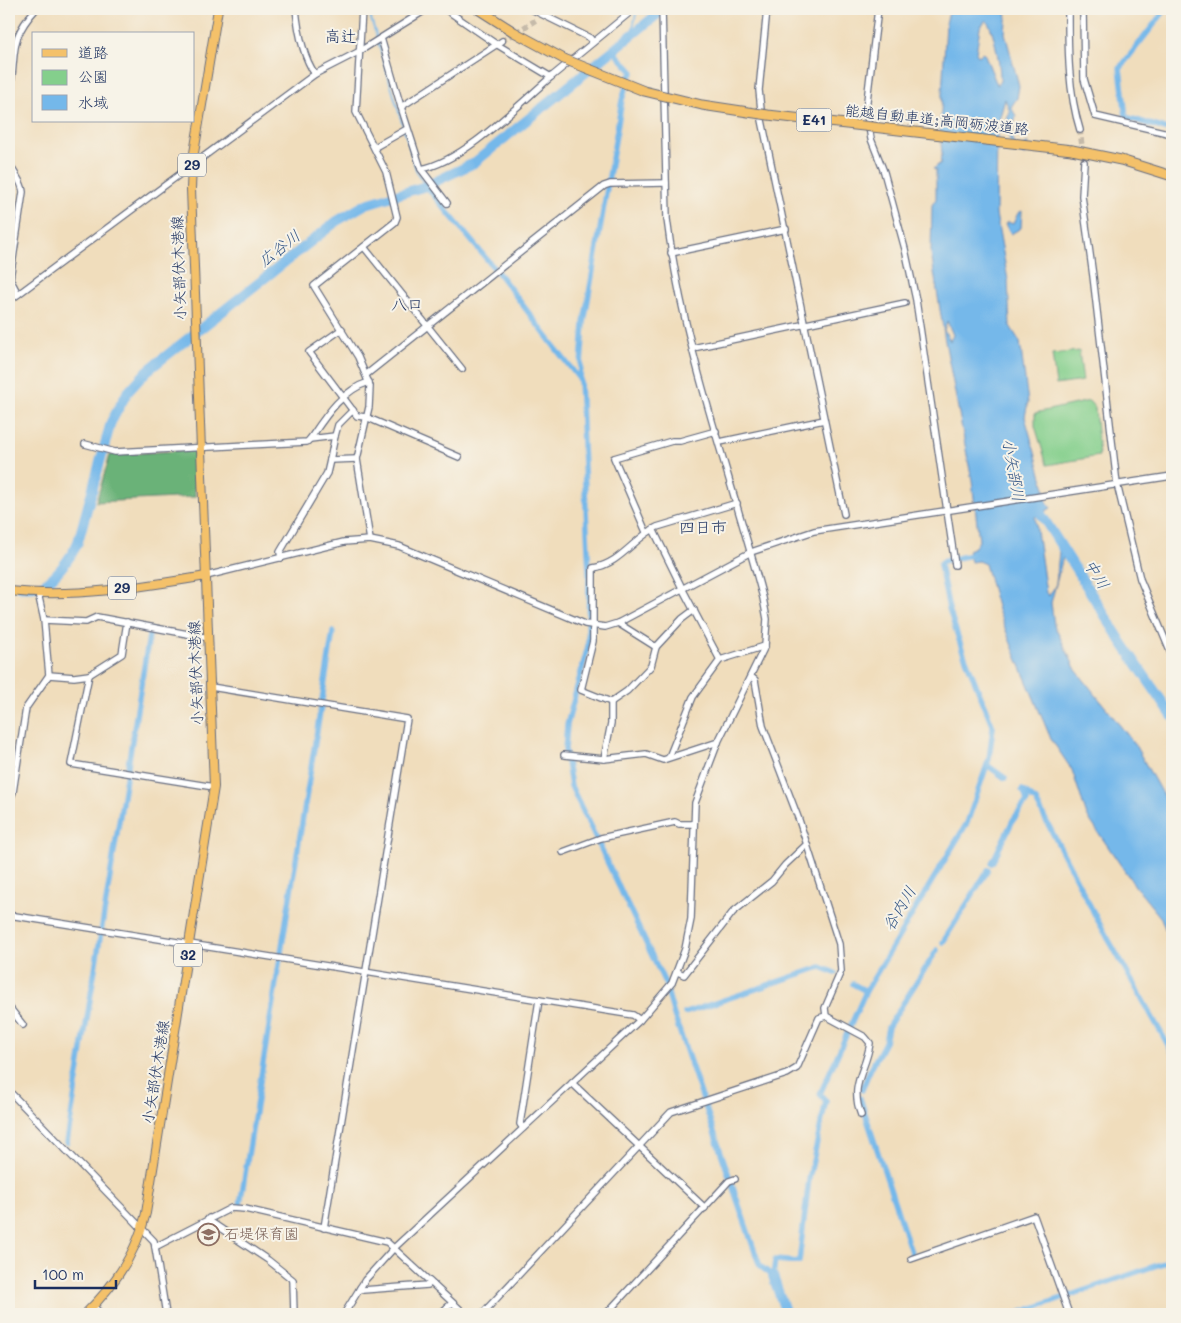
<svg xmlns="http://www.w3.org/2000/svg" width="1181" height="1323" viewBox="0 0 1181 1323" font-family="Mali,'Klee One',sans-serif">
  <rect width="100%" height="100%" fill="#f7f3e8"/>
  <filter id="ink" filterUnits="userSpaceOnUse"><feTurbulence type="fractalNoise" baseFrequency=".02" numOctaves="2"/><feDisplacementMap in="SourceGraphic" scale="10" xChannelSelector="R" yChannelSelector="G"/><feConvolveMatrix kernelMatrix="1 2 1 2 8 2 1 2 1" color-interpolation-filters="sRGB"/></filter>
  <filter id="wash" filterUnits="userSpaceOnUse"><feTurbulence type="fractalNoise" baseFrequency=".0096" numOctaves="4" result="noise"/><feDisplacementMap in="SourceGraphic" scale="20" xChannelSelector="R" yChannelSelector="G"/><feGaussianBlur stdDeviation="1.12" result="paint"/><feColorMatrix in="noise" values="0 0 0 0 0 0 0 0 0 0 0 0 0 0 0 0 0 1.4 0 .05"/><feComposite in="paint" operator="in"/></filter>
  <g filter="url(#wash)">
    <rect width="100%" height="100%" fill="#f0ddbc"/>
    <g fill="#84cf8c" stroke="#507f75">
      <polygon points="1079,351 1083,381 1056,385 1052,354"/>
      <polygon points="1089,401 1095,408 1099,456 1047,465 1035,426 1035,413"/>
    </g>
    <polygon fill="#6bb278" stroke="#43706b" points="192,450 195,451 195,497 96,502 110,455"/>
    <g fill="#74b8ea" stroke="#4874a4" fill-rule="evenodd">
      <path d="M950 9H1007L1005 33 1019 86 1017 98 1011 107 1016 116 1011 136 1016 150H1019L1028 143 1025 155 1013 152 1007 130 1010 124 1007 119 1010 112 1005 99 997 128 996 214 1008 280 1010 326 1020 342 1028 402 1025 417 1045 488 1047 503 1051 508 1035 517 1046 593 1049 596 1056 584 1059 551 1063 557 1051 603 1054 625 1076 670 1134 743 1172 812V947L1161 918 1135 886 1087 816 1072 770 1051 739 1012 646 998 610 985 564 978 561 971 562 968 550 975 547 979 541 972 481 945 341 931 253 932 205 936 199V170L933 169 942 162 940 161 942 153 940 130 946 23ZM986 20C994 27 1001 70 1000 81L997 85 985 55 983 53 978 56 976 53 980 27ZM947 321 953 335 950 341 944 330Z"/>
      <polygon points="1022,211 1021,228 1011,234 1005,224 1008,222 1013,224 1018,213"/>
    </g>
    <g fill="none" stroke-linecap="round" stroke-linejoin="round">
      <g stroke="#74b8ea" stroke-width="2">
        <polyline points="368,9 377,38"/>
        <polyline points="632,33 637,9"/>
        <polyline points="378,42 417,173 426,186"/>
      </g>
      <g stroke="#74b8ea" stroke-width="5.5">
        <polyline points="1166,9 1120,68 1126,117 1172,131"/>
        <polyline points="613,50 633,72 629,77 622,100 584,323 580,380 589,573 588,646 567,725 565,750 571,786 665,983 674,1015 757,1258 760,1266 773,1276"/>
        <polyline points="426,186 499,274 580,380"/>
        <polyline points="987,765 1005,778"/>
        <polyline points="1022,790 1036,801 1097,919 1172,1052"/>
        <polyline points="992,863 1013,820 1027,801 1024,792"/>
        <polyline points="943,942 988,870"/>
        <polyline points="853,984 866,991"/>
        <polyline points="685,1013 821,967 835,973"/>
        <polyline points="862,1090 869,1072 885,1042 888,1027 937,950"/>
        <polyline points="860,1098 912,1255"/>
        <polyline points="67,1142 150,630"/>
        <polyline points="240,1205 333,632"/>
        <polyline points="773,1276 775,1260 799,1262 809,1179 826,1101 820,1094 866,991 967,823 989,759 993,727 962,649 949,609 940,565 943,561 976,554"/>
        <polyline points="1016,1314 1172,1260"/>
      </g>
      <g stroke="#74b8ea" stroke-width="10">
        <polyline points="1034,503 1121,641 1172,716"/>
        <path d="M9 585C16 586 28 589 36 587 52 584 72 556 78 542L111 422 127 393 147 371 337 221 366 204 426 186 474 163 664 9"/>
        <polyline points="773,1276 786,1314"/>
      </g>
    </g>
  </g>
  <g filter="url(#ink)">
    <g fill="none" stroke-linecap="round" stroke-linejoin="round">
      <g stroke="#c5baa9" stroke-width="5.5" stroke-dasharray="5.5 3" stroke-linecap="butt">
        <polyline points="502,41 536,20"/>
        <polyline points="1080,130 1084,162"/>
      </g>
      <defs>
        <g id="minor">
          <path d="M296 9C298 29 303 57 315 74"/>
          <polyline points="362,9 356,112 386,172 397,217 395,222 314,286 358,357 370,386 369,407 357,459 370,540"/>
          <polyline points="445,9 496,44 551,77 634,9"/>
          <polyline points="531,9 590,38 593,42"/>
          <polyline points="767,9 759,90 762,120 844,514"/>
          <polyline points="878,9 866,109 871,139 884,172 905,249 916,300 955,565"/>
          <path d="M1068 9C1068 49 1068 91 1080 130"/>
          <polyline points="1083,9 1084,79 1095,116 1172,134"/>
          <polyline points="381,38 401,107 502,41"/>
          <path d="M9 93C18 54 6 42 36 9"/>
          <path d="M401 107 421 169C464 161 517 106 551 77"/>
          <polyline points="375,147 407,129"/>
          <path d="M9 161C12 173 22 180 23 192L10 279 18 294"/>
          <polyline points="1084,162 1082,196 1093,276 1117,484 1140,579 1172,656"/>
          <polyline points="421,169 447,203"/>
          <polyline points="364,247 462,369"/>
          <polyline points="671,253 786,229"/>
          <polyline points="9,301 315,74 360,51 427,9"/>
          <polyline points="342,329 309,352 357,416 366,417 459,457"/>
          <polyline points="693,348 905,303"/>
          <polyline points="367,374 604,186 610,184 666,183"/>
          <polyline points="335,436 338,425 353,410"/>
          <path d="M310 439C325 417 342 390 369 382"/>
          <polyline points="720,442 824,420"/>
          <polyline points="85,444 115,452 307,442 310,439 335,436 330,460 357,459"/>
          <polyline points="653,529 682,588 720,660"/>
          <polyline points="646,532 614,458 672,441 680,441 716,431"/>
          <polyline points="281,558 280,552 327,473 330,460"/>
          <polyline points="206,576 344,542 370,540 399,546 585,624 605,627 618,623 751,552 814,531 1172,476"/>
          <path d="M694 610 682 619 656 647 651 666 627 691 611 702 581 690 593 641V568C620 564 634 538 657 527L737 503"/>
          <polyline points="44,620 86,622 97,617 209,638"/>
          <polyline points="127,622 122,654 89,675 71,764 214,787"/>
          <polyline points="618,623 656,647"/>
          <polyline points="49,675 74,677 89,675"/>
          <path d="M751 677 755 680 763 726 799 820 839 944 841 971 825 1008 826 1016 865 1037 870 1043C866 1072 849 1083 861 1115"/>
          <polyline points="211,687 407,719 324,1228"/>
          <polyline points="564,755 604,759 611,723 611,702"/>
          <polyline points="669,757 693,697 720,660 765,646"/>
          <polyline points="604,759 646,754 663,760 718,742"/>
          <polyline points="9,802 13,792 26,708 49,675 44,620 38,593"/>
          <polyline points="563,852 601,838 675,822 679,824 693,824"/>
          <polyline points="9,915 633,1015 640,1020"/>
          <polyline points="678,972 684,975 733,912 772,881 785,865 807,844"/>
          <polyline points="9,1007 23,1025"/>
          <polyline points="572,1083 705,1208"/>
          <polyline points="9,1091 154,1241 166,1314"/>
          <polyline points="523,1128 520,1124 539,1000"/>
          <polyline points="209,1218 211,1222 268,1260 293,1280 294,1314"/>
          <polyline points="155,1247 231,1208 245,1209 387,1242 465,1314"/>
          <polyline points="911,1259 1034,1216 1069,1314"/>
          <polyline points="360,1288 363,1290 428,1285 430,1282"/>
          <polyline points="93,1306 101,1314"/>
          <path d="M344 1314 365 1280 394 1248 640 1020 672 983 685 949 691 919 695 803 718 742 765 646 767 619 763 598C730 472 683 348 667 219L662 9"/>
          <polyline points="440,1314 452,1303"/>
          <polyline points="482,1314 671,1112 787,1074 797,1068 819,1018 826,1016"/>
          <polyline points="606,1314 729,1181 735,1179"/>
        </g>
        <g id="major">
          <path d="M9 591C74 598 141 587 206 576"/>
          <path d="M85 1314C114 1286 137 1252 146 1213L214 787 191 189 192 165 218 9"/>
        </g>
        <g id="highway">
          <polyline points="478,9 514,32 564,59"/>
          <polyline points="1072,150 1121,160 1172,176"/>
        </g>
      </defs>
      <use href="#minor" stroke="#666c7f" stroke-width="8"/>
      <use href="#major" stroke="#666c7f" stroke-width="10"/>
      <use href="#highway" stroke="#666c7f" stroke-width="11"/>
      <use href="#minor" stroke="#fff" stroke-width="5.5"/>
      <use href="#major" stroke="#f4c16a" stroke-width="8"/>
      <use href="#highway" stroke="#f4c16a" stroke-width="9"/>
      <defs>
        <polyline id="highway-bridge" points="564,59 644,91 702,105 768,115 1072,150"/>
      </defs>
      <use href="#highway-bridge" stroke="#666c7f" stroke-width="11" stroke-linecap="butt"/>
      <use href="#highway-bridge" stroke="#f4c16a" stroke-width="9"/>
    </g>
  </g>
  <defs>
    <symbol id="school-ring" viewBox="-11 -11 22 22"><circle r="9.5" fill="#f7f3e8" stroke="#8d6e63" stroke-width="1.5"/><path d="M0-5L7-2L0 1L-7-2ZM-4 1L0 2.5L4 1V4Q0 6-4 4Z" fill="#8d6e63"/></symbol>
  </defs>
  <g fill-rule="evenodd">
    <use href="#school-ring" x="196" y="1222" width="25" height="25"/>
  </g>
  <g text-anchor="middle" stroke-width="4" stroke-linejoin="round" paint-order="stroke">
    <g fill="#f7f3e8" stroke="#5d6a87" stroke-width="1">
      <rect x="796.5" y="108.5" width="35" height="23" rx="4"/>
      <rect x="178" y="153.5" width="28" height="23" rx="4"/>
      <rect x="108" y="576.5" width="28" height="23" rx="4"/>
      <rect x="174" y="943.5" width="28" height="23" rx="4"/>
    </g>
    <g font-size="14" font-weight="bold" fill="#1b2f5e">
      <text x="814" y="125">E41</text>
      <text x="192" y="170">29</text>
      <text x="122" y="593">29</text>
      <text x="188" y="960">32</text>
    </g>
    <g font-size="15" fill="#1b2f5e" stroke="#f7f3e8">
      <text transform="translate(937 120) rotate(6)" y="5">能越自動車道;高岡砺波道路</text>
      <text transform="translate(179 268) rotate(-92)" y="5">小矢部伏木港線</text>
      <text transform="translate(196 673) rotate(-92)" y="5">小矢部伏木港線</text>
      <text transform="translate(156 1072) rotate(-81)" y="5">小矢部伏木港線</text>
    </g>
    <g font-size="15" fill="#785e54" stroke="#f7f3e8" text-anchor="start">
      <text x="224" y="1239">石堤保育園</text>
    </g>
    <g font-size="16" fill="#1b2f5e" stroke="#f7f3e8">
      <text x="341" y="42">高辻</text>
      <text x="407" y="310">八口</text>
      <text x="703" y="533">四日市</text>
    </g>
    <g font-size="16" font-style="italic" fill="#365888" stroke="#f7f3e8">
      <text transform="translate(279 248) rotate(-38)" y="6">広谷川</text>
      <text transform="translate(1014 470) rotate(80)" y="6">小矢部川</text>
      <text transform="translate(1097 574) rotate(58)" y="6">中川</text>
      <text transform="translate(899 908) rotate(-59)" y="6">谷内川</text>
    </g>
  </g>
  <rect width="1181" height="1323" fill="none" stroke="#f7f3e8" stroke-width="30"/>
  <rect x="32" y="32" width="162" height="90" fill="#f7f3e8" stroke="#9fa5b1"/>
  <rect x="42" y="49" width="25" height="8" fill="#f4c16a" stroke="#9fa5b1"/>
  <text x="78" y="58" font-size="15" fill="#1b2f5e">道路</text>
  <rect x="42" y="70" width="25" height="15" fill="#84cf8c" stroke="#9fa5b1"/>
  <text x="78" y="82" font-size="15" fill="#1b2f5e">公園</text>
  <rect x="42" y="95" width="25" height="15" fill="#74b8ea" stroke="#9fa5b1"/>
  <text x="78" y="108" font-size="15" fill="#1b2f5e">水域</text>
  <path d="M35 1280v8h81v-8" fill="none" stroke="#1b2f5e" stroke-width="2.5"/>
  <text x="42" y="1280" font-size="15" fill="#1b2f5e" stroke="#f7f3e8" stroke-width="4" paint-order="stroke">100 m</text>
</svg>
